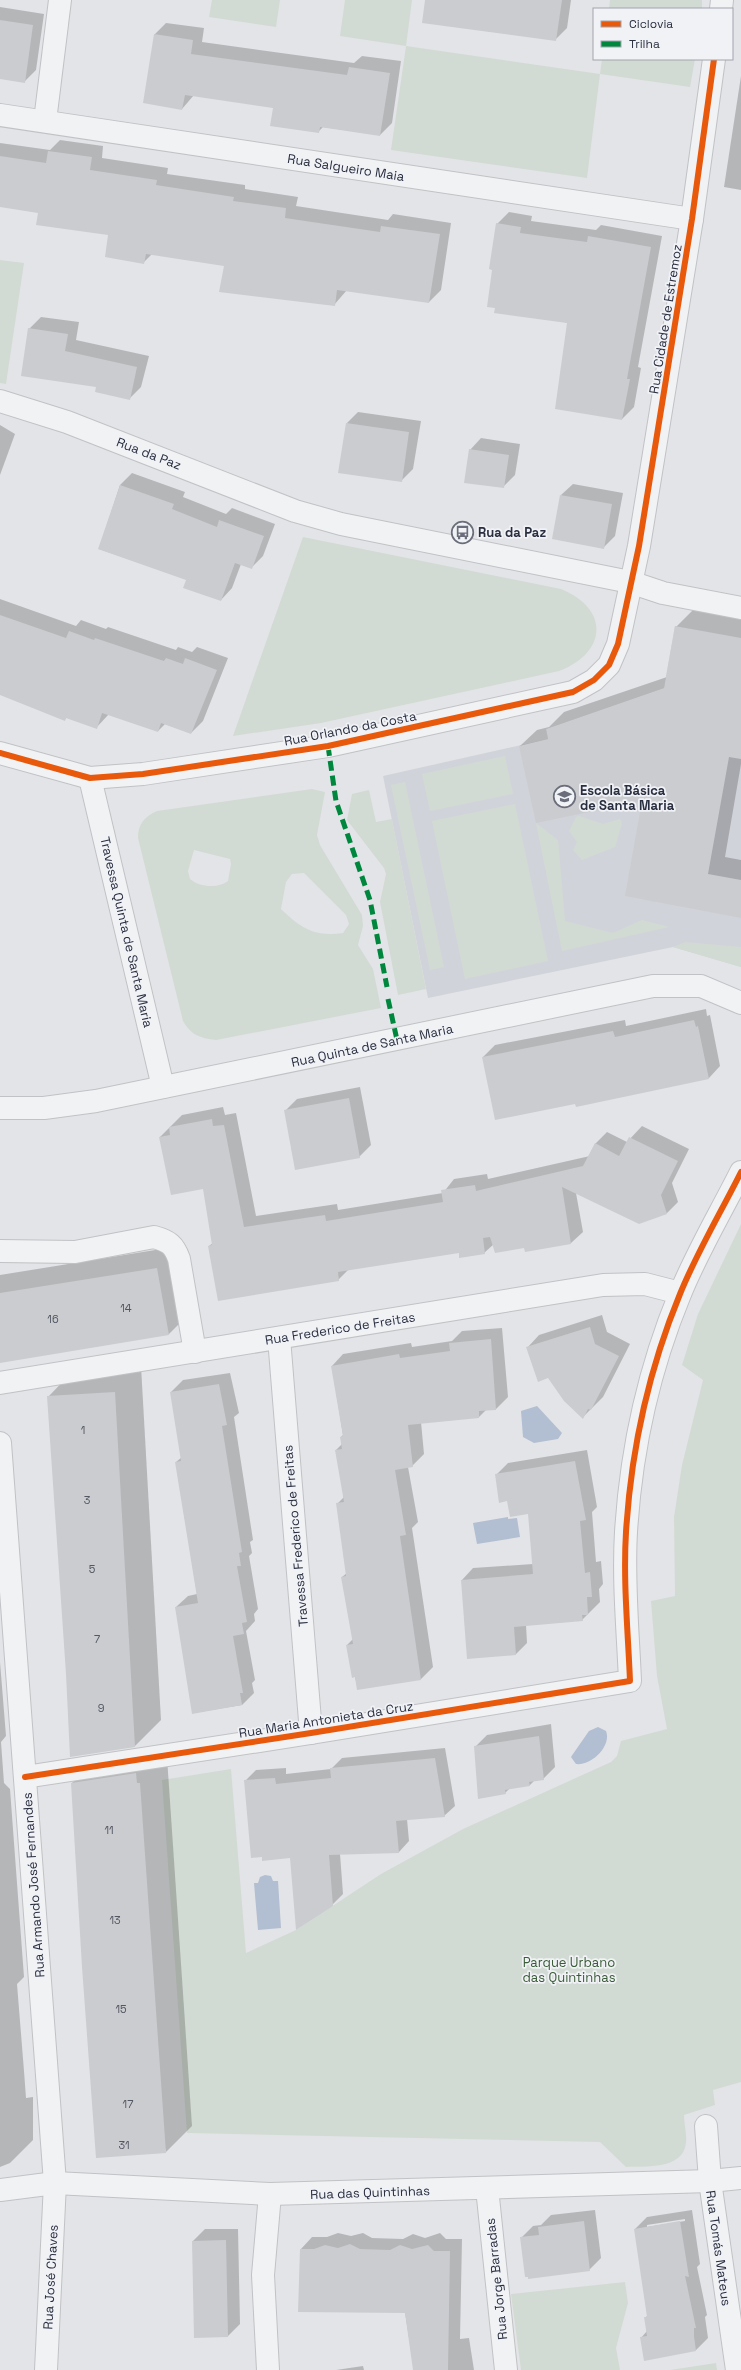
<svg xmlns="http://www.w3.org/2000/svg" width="741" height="2370" viewBox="0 0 741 2370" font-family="'Space Grotesk',sans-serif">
  <rect width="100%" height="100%" fill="#e3e4e7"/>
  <polygon fill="#d1d3da" points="675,626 741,639 741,967 673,947 428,998 383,776 548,739 546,729 664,688"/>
  <g fill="#d2dbd3" fill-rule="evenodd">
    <polygon points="212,0 280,0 276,27 209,17"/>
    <polygon points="345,0 412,0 406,46 600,74 602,59 695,59 690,87 600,74 587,178 391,150 406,46 340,36"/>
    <polygon points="610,0 702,0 702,8 609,9"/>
    <polygon points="0,260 24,263 6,384 0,383"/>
    <path d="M303 537 561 589C610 609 607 653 559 671L321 723 233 736Z"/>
    <polygon points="505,756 513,794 430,811 422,774"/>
    <polygon points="405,782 444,967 430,970 391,785"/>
    <path d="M312 789 325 792 317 835 320 845 362 915 363 926 358 945 373 969 381 1008 216 1040C200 1038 191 1035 183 1021L138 838C138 824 144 817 157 811ZM194 850 230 859 231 864 228 881C218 889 199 887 190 879L188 871ZM304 873 346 915 349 924 343 933C314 937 301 928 281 909L286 882 292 874Z"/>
    <polygon points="369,790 376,822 392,819 426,989 398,995 380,902 386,874 384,868 347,820 352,794"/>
    <polygon points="515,804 548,961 465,979 432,821"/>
    <polygon points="579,816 603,824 620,819 622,823 615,847 582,860 573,850 577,842 569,831 576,817"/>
    <polygon points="536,823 558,840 565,921 613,933 642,920 669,927 562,951"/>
    <polygon points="685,942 741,947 741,967 673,947"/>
    <path d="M741 1224V2082L713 2090 715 2105 684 2115C684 2124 687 2134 686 2143 683 2170 645 2166 626 2167L600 2142 187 2133 162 1780 231 1769 246 1953 296 1930 381 1874 463 1829 611 1762 617 1756 621 1741 667 1729 657 1676 651 1601 675 1596 674 1517 682 1465 703 1380 682 1365 698 1314Z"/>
    <polygon points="625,2282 628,2303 616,2348 620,2370 521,2370 511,2294"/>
    <polygon points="716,2363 717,2370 670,2370"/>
  </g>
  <g fill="#b2bed1">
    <polygon points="537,1406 562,1433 558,1439 534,1443 523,1437 521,1411"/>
    <polygon points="508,1517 508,1519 517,1518 520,1537 477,1544 473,1523"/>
    <path d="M598 1727 606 1731C612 1746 591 1766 576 1764L571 1757 573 1754 589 1731Z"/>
    <polygon points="265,1875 271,1876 273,1881 278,1881 281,1928 258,1930 254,1883 258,1883 260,1877"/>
  </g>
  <g fill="#0003" fill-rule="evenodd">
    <polygon points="426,0 571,0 567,28 555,40"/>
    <polygon points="0,7 44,14 36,70 24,82 0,78"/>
    <polygon points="166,23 204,28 202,42 354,63 362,56 401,61 392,123 380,135 323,127 318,132 274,107 194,95 182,109 154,35"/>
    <polygon points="741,76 741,190 724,187"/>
    <polygon points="60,140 103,146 102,158 168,168 167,174 245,185 245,189 298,197 296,206 388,220 393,214 451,223 441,290 429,302 347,290 334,305 225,265 152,254 144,262 109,234 39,212 0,206 0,143 50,150"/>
    <polygon points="509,212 532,216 531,221 596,230 601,225 662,236 638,367 641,368 634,407 622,419 569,323 496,307 493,269 497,224"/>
    <polygon points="41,317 79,322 76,340 149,356 141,387 130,398 97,386 29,329"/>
    <polygon points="358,412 421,421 413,469 401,481 347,423"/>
    <polygon points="0,425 15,434 0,475"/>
    <polygon points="481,438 520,444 515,475 503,487 470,450"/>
    <polygon points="132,473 185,492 183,497 226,514 232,508 275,524 263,556 251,568 241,564 232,588 221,600 187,579 99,549 120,485"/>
    <polygon points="573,484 623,493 615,536 604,547 561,495"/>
    <polygon points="0,599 76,626 81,620 106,629 108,627 176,650 178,647 192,652 197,647 228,658 203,721 191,733 165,724 158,731 109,714 96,728 67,717 65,719 0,694"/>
    <polygon points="693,610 741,619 741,764 725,857 741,860 741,917 644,800 520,746 537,730 549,727 564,712 667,677 676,627"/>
    <polygon points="706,1009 707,1016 710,1015 720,1066 709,1078 483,1057 495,1045 625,1020 626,1026"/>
    <polygon points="360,1087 371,1145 359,1157 285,1111 297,1099"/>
    <polygon points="223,1107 225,1115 236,1113 256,1216 337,1204 338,1210 443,1193 454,1179 487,1174 488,1179 590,1156 595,1144 607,1132 627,1142 642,1126 689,1149 672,1183 678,1202 667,1213 576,1193 583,1232 571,1243 525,1247 494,1244 484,1253 459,1252 349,1269 338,1280 209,1246 213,1243 204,1187 160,1137 182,1115"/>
    <polygon points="180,1246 192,1311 169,1334 0,1362 0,1275"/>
    <polygon points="602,1315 607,1332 630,1344 603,1397 583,1417 528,1347 539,1335"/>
    <polygon points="502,1328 508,1397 496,1409 487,1409 479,1417 421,1422 424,1454 412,1466 408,1467 418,1522 412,1528 433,1667 421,1679 358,1689 347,1645 353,1639 342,1577 347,1573 337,1504 344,1497 336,1450 342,1444 341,1437 343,1435 332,1366 343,1354 411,1343 412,1347 452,1341 462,1331"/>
    <polygon points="141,1366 161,1720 135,1746 67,1674 48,1397 74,1370"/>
    <polygon points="230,1373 239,1413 234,1417 253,1540 250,1542 252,1553 249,1556 258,1609 254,1614 255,1621 246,1631 255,1680 252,1683 254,1693 242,1705 193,1713 176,1607 188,1596 197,1594 176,1462 182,1457 171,1392 183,1380"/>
    <polygon points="587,1450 597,1507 592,1512 596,1562 601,1561 603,1584 599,1589 600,1602 582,1620 526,1625 527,1643 515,1655 462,1580 473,1568 533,1564 529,1513 508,1500 496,1475 508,1463"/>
    <polygon points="0,1662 6,1736 1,1742 4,1783 10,1789 24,1977 17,1984 24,2071 26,2098 33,2097 33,2140 10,2163 0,2167"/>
    <polygon points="551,1724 555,1767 543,1779 534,1781 530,1785 510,1788 505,1793 475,1747 487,1735"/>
    <polygon points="445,1748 455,1806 444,1816 407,1819 409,1841 399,1852 340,1854 343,1894 332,1905 291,1857 245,1781 256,1770 286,1768 286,1774 331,1769 342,1758"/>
    <polygon points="99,1756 167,1757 192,2126 166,2152 72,1783"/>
    <polygon points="595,2210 601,2258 589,2270 521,2238 533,2226 541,2225 551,2215"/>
    <path d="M692 2210 700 2264 697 2267 707 2315 705 2317 708 2338 696 2350 641 2338 647 2331 645 2318 648 2315 635 2229 647 2217ZM685 2219V2221L647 2227V2225Z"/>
    <polygon points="205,2229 238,2229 240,2324 228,2336 193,2241"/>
    <polygon points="338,2233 351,2236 363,2233 372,2238 403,2239 413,2234 425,2238 440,2233 446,2239 462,2239 460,2339 469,2338 474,2370 414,2370 405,2312 301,2249 312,2237 327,2237"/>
    <polygon points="363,2366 364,2370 336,2370"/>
  </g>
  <g fill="#cbcccf">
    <polygon points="425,0 562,0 556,41 422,23"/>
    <polygon points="0,20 33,25 25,83 0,79"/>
    <polygon points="154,34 193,40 191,54 347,75 349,67 390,73 380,136 320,127 319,133 270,126 273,108 185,95 182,110 143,103"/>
    <polygon points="48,151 92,157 90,170 157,180 156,185 234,197 233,201 286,208 285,218 380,232 381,226 440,234 429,303 337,290 335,306 219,292 224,266 146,254 144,264 105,257 108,235 36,225 38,213 0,207 0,156 46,163"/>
    <polygon points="496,223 521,227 520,233 587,242 588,236 651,247 627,379 630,379 622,420 555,409 567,323 494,313 495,308 487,307 492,270 489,269"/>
    <polygon points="28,328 68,334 65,351 137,367 130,400 95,392 96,387 21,376"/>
    <polygon points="346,423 409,432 402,482 338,473"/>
    <polygon points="469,449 509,455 504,488 464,483"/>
    <polygon points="120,485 174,504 172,509 217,527 219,520 264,536 252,569 235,563 221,601 183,588 186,580 98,549"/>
    <polygon points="560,495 612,504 604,549 552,539"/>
    <polygon points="0,615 66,638 69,631 94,640 95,638 164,661 166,658 183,664 185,658 217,670 191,734 161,723 158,732 102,713 97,729 66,718 65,721 0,695"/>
    <polygon points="675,626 741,638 741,759 729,757 708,874 741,880 741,918 625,896 642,801 536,823 519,746 548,739 546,729 664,688"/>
    <polygon points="694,1020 696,1027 698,1026 709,1079 576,1107 575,1104 495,1120 482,1057 613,1031 615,1037"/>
    <polygon points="349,1098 360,1158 295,1170 284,1110"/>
    <polygon points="212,1119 213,1126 224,1125 244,1227 325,1215 326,1221 443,1202 441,1190 475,1185 476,1191 583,1166 595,1143 619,1156 629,1137 678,1161 661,1195 667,1214 639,1224 562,1187 571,1244 525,1252 524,1248 495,1253 490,1237 483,1238 485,1254 459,1258 459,1253 338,1272 339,1281 218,1301 208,1246 212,1245 203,1189 171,1195 159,1137 170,1135 169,1127"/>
    <polygon points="157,1268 169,1335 0,1363 0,1293"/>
    <polygon points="590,1327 595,1344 619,1356 591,1410 588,1409 583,1419 564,1401 548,1378 538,1382 526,1347"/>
    <polygon points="491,1339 496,1410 479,1411 479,1418 408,1425 413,1467 395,1470 406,1535 400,1536 421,1680 357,1690 355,1677 352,1678 346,1645 353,1644 341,1577 346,1576 336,1503 344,1502 335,1450 342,1449 340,1437 343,1436 331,1366 399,1354 400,1358 450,1351 449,1343"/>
    <polygon points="219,1384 227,1425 222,1426 242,1552 239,1553 241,1566 237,1566 247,1622 242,1623 244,1634 233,1636 243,1693 240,1693 242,1705 192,1714 175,1607 198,1603 175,1462 181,1461 170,1392"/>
    <polygon points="115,1392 135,1747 70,1757 66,1674 47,1396"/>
    <polygon points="575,1461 586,1520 580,1521 585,1573 590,1572 592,1597 587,1597 588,1615 582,1615 583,1621 514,1627 516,1655 467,1659 461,1580 533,1574 528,1514 510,1517 507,1501 499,1503 495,1474"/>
    <polygon points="539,1736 544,1780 529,1782 530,1786 505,1790 506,1794 478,1799 474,1746"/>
    <polygon points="435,1758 445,1817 396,1821 399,1853 329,1855 333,1906 296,1930 290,1858 262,1861 262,1857 251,1858 244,1780 275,1778 276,1784 331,1778 330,1768"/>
    <polygon points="136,1773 137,1783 140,1783 166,2153 96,2158 82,1967 71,1783"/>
    <polygon points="584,2221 590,2271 528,2279 528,2277 525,2277 520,2237 539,2235 538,2227"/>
    <polygon points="680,2221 689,2277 685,2276 696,2328 694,2328 694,2336 696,2351 644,2361 640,2337 647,2336 644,2317 647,2317 634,2229"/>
    <polygon points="226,2240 228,2337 194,2338 192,2241"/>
    <polygon points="350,2244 360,2249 390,2250 400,2245 412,2249 428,2245 434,2251 450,2251 448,2370 413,2370 405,2313 298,2312 300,2249 314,2249 325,2245 338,2248"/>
  </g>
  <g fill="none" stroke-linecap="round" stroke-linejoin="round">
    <defs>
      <g id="minor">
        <polyline points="721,9 722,0"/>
        <polyline points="0,115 692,219"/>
        <polyline points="45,121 60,0"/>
        <polyline points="0,401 67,422 295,511 341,524 630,582 663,593 741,608"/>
        <polyline points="0,753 90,778 143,774 328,746 573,692 594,680 609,665 618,644 639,546 692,219 714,59"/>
        <polyline points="90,778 163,1087"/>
        <polyline points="0,1108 44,1108 96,1101 653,986 701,986 741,1003"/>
        <path d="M0 1251 75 1252 154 1237C169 1241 174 1245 179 1259L195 1352"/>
        <polyline points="279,1338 311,1733"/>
        <polyline points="0,1383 603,1285 645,1284 680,1293"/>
        <polyline points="0,1443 55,2183 46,2370"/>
        <path d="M25 1777 311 1733 630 1681C628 1632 623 1581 626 1532 631 1451 649 1369 680 1294 697 1252 721 1212 741 1172"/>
        <polyline points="706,2126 710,2181 737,2370"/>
        <polyline points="487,2188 506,2370"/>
        <polyline points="0,2190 55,2183 270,2194 710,2181 741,2178"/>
        <polyline points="268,2370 263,2275 270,2194"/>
      </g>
    </defs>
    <use href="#minor" stroke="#c1c2c5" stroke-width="24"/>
    <use href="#minor" stroke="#f1f2f4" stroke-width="22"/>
    <g stroke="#00873e" stroke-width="5" stroke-dasharray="10 5" stroke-linecap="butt">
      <polyline points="328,746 336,801 370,900 387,987"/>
      <polyline points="388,999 397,1040"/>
    </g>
    <defs>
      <g id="cycleway">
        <polyline points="0,753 90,778 143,774 328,746 573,692 594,680 609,665 618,644 639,546 692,219 714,59"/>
        <path d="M25 1777 311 1733 630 1681C628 1632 623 1581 626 1532 631 1451 649 1369 680 1294 697 1252 721 1212 741 1172"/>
      </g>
    </defs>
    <use href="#cycleway" stroke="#f0f2f6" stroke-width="8"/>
    <use href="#cycleway" stroke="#e8590c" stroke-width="6"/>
  </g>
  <defs>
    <symbol id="bus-ring" viewBox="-11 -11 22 22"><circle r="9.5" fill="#f0f2f6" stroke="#6b6e7a" stroke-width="1.5"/><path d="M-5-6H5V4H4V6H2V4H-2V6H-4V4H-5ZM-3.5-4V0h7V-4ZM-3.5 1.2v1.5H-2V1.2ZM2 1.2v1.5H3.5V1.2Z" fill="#6b6e7a"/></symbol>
    <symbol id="school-ring" viewBox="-11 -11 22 22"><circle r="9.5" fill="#f0f2f6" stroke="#6b6e7a" stroke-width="1.5"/><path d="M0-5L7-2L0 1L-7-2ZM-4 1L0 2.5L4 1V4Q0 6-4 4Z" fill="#6b6e7a"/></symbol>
  </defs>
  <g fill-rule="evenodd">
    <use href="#bus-ring" x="450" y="520" width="25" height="25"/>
    <use href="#school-ring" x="552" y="784" width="25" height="25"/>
  </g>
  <g text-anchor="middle" stroke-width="3.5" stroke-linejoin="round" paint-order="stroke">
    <g font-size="11" fill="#535764">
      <text x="126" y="1312">14</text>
      <text x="53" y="1323">16</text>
      <text x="83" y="1434">1</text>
      <text x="87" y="1504">3</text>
      <text x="92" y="1573">5</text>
      <text x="97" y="1643">7</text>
      <text x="101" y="1712">9</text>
      <text x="109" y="1834">11</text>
      <text x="115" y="1924">13</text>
      <text x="121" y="2013">15</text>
      <text x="128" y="2108">17</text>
      <text x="124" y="2149">31</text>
    </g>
    <g font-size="13" fill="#2a2f40" stroke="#f0f2f6">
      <text transform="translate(346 167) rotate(9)" y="5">Rua Salgueiro Maia</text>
      <text transform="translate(665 319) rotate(-81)" y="5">Rua Cidade de Estremoz</text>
      <text transform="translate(149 453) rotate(21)" y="5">Rua da Paz</text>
      <text transform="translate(350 728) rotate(-11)" y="5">Rua Orlando da Costa</text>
      <text transform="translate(127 932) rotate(77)" y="5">Travessa Quinta de Santa Maria</text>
      <text transform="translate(372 1045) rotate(-12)" y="5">Rua Quinta de Santa Maria</text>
      <text transform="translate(340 1328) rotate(-9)" y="5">Rua Frederico de Freitas</text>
      <text transform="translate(295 1536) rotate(-95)" y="5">Travessa Frederico de Freitas</text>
      <text transform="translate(326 1719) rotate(-9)" y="5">Rua Maria Antonieta da Cruz</text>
      <text transform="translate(33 1885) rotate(-94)" y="5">Rua Armando José Fernandes</text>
      <text transform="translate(370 2192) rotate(-2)" y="5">Rua das Quintinhas</text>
      <text transform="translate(719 2248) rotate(82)" y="5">Rua Tomás Mateus</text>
      <text transform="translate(50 2277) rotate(-87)" y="5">Rua José Chaves</text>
      <text transform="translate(496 2279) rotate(-96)" y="5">Rua Jorge Barradas</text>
    </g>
    <g font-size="13" font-weight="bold" fill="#2a2f40" stroke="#f0f2f6" text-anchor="start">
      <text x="478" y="537">Rua da Paz</text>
      <text x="580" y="795">Escola Básica<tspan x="580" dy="15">de Santa Maria</tspan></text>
    </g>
    <g font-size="13" fill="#3a5b37" stroke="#f0f2f6">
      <text x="569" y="1967">Parque Urbano<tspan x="569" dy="15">das Quintinhas</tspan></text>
    </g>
  </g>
  <rect x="593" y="8" width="140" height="52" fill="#f0f2f6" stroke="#a1a4ad"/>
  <rect x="601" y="21" width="20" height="6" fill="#e8590c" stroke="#a1a4ad"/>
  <text x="629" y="28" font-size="12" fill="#2a2f40">Ciclovia</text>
  <rect x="601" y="41" width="20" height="6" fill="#00873e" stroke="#a1a4ad"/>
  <text x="629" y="48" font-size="12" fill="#2a2f40">Trilha</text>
</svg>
